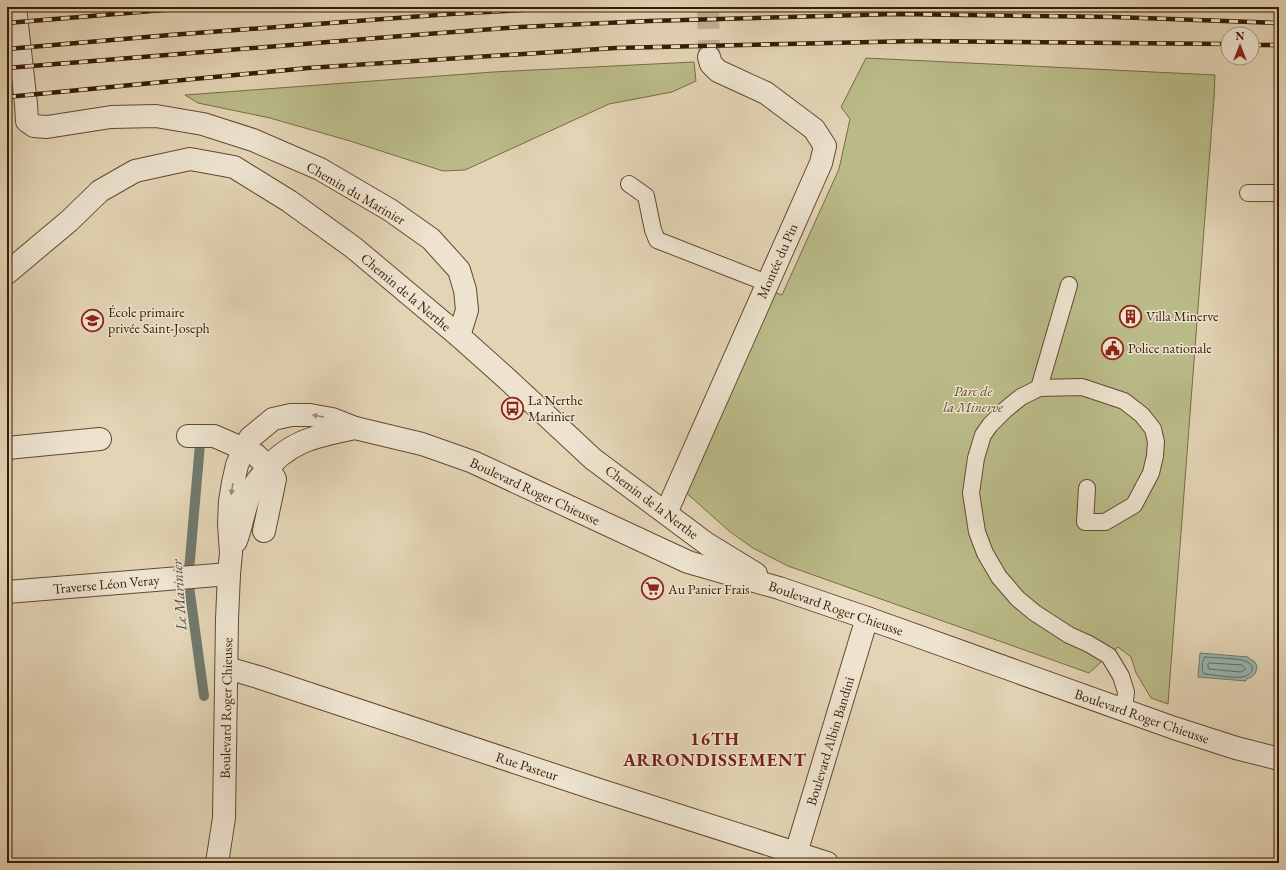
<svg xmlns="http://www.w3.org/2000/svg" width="1286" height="870" viewBox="0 0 1286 870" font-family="'EB Garamond',serif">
  <rect width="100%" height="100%" fill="#e3d4b5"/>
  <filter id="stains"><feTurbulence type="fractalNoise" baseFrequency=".005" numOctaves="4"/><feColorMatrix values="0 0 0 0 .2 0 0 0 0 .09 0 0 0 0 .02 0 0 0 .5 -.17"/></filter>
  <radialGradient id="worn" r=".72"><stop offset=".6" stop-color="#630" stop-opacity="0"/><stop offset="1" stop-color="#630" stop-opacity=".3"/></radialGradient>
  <g fill="#babb89" stroke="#796b46">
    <polygon points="866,58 1215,75 1214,98 1168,704 1151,698 1136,673 1131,657 1118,647 1089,673 788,566 753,548 729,531 682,489 771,291 782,295 839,169 850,119 841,107"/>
    <polygon points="694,62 696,81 672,92 609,104 465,170 443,171 350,141 270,118 198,103 185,95 493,72"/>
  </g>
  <path fill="#96b7b3" stroke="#70796d" d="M1200 653 1248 657V658L1254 661 1257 666C1256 674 1254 677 1246 679V681L1198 677Z"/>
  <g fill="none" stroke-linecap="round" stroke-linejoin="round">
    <g stroke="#67695c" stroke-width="1">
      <path d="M1205 657C1213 658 1239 658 1245 661 1258 666 1252 676 1241 677 1229 678 1216 675 1204 674 1201 671 1202 660 1205 657Z"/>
      <polygon points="1210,663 1242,665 1246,669 1241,672 1209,669 1208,667 1208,664"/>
    </g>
    <polyline stroke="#70796d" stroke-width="10" points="200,444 189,571 189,586 204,696"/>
    <polyline stroke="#c1af92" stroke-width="22" stroke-dasharray="22 11" stroke-linecap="butt" points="708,7 709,57"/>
    <defs>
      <g id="service">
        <polyline points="629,184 646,196 653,230 657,240 767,283"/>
        <polyline points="1248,193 1279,193"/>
        <polyline points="1039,388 1069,285"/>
        <polyline points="1087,488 1085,522 1105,522 1134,505 1151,473 1155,456 1156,442 1153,429 1142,415 1124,401 1082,387 1039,388 1021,397 1005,410 990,425 983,435 976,458 971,493 977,532 985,553 999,577 1018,599 1035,613 1069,635 1089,644 1109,656 1121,676 1126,692 1124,709"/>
      </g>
      <g id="pedestrian">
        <polyline points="188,436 214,436 244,449 256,455 268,467 275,479 264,531"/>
        <polyline points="7,448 100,439"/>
      </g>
      <g id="minor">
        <polyline points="15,7 26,104 27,121 34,126 47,127 111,117 156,116 203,124 253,140 320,169 390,210 431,239 459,270 465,290 467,310 459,336"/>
        <polyline points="7,273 69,221 100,191 135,171 190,159 234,167 289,201 354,248 459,336 506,378 593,459 707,544 756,574"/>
        <polyline points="666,513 821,163 825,146 814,129 766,93 718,71 711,64 709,57"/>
        <path d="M236 541C243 523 244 504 253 488 255 483 259 479 262 475 287 441 316 436 355 428"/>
        <polyline points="7,592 229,574"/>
        <polyline points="227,668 258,677 596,789 827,863"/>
        <polyline points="217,863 224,818 227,619 229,574 231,553 229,524 230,501 233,483 237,465 244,449 250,438 273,419 291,415 310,415 332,419 355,428 422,444 473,462 688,562 779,588 867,618 1174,728 1236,748 1279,759"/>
        <polyline points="793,863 867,618"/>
      </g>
    </defs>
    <use href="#service" stroke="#634930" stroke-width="18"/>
    <use href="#pedestrian" stroke="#634930" stroke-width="24"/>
    <use href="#minor" stroke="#634930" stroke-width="24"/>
    <use href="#service" stroke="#ede3cf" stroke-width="16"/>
    <use href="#pedestrian" stroke="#ede3cf" stroke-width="22"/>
    <use href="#minor" stroke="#ede3cf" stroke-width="22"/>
    <defs>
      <g id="rail">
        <polyline points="7,23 200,7"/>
        <polyline points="1252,45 1279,45"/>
        <polyline points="7,49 170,35 450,14 577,7"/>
        <polyline points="7,68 427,34 520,27 649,21 896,14 1115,17 1279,23"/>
        <polyline points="7,97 308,68 615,48 917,41 1228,44"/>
      </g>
    </defs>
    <use href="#rail" stroke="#381b04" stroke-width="4.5"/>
    <use href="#rail" stroke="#ede3cf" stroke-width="3" stroke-dasharray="9" stroke-linecap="butt"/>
  </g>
  <defs><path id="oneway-solid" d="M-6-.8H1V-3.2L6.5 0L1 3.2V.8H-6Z"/></defs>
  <g fill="#9c8974">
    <use href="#oneway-solid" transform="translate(318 416) rotate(-169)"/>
    <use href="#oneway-solid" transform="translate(232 489) rotate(99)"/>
  </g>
  <defs>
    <symbol id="building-ring" viewBox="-11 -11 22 22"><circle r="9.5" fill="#ede3cf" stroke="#8f2418" stroke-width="1.5"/><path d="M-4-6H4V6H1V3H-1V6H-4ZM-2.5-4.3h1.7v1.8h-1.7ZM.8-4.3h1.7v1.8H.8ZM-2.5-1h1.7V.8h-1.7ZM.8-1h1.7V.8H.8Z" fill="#8f2418"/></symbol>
    <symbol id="school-ring" viewBox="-11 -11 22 22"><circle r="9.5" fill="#ede3cf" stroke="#8f2418" stroke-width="1.5"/><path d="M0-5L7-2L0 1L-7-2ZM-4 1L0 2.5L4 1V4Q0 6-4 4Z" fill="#8f2418"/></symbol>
    <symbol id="civic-ring" viewBox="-11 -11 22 22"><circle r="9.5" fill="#ede3cf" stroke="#8f2418" stroke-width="1.5"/><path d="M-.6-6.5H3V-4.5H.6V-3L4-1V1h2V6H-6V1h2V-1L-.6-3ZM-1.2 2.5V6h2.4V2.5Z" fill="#8f2418"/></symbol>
    <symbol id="bus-ring" viewBox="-11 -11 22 22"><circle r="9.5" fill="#ede3cf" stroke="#8f2418" stroke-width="1.5"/><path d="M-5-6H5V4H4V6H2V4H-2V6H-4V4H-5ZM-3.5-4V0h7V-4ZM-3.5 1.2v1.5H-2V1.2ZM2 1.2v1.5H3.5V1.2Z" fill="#8f2418"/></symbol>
    <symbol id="supermarket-ring" viewBox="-11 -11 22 22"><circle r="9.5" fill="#ede3cf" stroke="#8f2418" stroke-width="1.5"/><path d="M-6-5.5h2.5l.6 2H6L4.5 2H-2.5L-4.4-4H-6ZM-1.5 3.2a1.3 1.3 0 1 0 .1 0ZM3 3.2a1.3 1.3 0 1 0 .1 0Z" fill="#8f2418"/></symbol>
  </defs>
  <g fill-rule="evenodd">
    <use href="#building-ring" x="1118" y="304" width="25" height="25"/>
    <use href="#school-ring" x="80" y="308" width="25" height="25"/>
    <use href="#civic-ring" x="1100" y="336" width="25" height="25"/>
    <use href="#bus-ring" x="500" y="396" width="25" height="25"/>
    <use href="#supermarket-ring" x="640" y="576" width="25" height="25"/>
  </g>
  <g text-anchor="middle" stroke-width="3" stroke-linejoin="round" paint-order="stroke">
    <g font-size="14" fill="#381b04" stroke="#ede3cf">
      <text transform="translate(356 193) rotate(30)" y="5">Chemin du Marinier</text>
      <text transform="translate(777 261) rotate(-66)" y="5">Montée du Pin</text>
      <text transform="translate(406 292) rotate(40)" y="5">Chemin de la Nerthe</text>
      <text transform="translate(535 491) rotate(25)" y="5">Boulevard Roger Chieusse</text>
      <text transform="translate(652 502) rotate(37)" y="5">Chemin de la Nerthe</text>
      <text transform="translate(106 584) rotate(-5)" y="5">Traverse Léon Veray</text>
      <text transform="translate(836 608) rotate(19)" y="5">Boulevard Roger Chieusse</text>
      <text transform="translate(226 708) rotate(-89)" y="5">Boulevard Roger Chieusse</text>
      <text transform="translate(1142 716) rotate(19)" y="5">Boulevard Roger Chieusse</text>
      <text transform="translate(830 741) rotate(-73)" y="5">Boulevard Albin Bandini</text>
      <text transform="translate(527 766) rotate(18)" y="5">Rue Pasteur</text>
    </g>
    <g font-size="14" fill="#381b04" stroke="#ede3cf" text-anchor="start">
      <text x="108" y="317">École primaire<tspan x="108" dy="16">privée Saint-Joseph</tspan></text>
      <text x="1146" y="321">Villa Minerve</text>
      <text x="1128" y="353">Police nationale</text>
      <text x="528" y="405">La Nerthe<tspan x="528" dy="16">Marinier</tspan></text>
      <text x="668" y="594">Au Panier Frais</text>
    </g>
    <g font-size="14" font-style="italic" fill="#5f4b2c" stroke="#ede3cf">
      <text x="973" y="396">Parc de<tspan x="973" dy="16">la Minerve</tspan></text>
    </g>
    <g font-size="15" font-style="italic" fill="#544a39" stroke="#ede3cf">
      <text transform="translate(179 595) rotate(-94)" y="5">Le Marinier</text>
    </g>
    <g font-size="18" font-weight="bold" letter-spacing="1" fill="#7a1f14" stroke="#ede3cf">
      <text x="715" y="745">16TH<tspan x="715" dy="21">ARRONDISSEMENT</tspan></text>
    </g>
  </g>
  <rect width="1286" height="870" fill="none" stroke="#e3d4b5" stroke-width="24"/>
  <rect x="8" y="8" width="1270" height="854" fill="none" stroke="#381b04" stroke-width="2"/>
  <rect x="12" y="12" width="1262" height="846" fill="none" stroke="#381b04"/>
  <g transform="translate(1240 46)"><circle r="19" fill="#ede3cf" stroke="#a5937e"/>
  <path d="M0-3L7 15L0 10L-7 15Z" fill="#8f2418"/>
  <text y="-6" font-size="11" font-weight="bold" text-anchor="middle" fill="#381b04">N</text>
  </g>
  <rect width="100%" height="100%" filter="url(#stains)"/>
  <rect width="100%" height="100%" fill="url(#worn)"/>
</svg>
